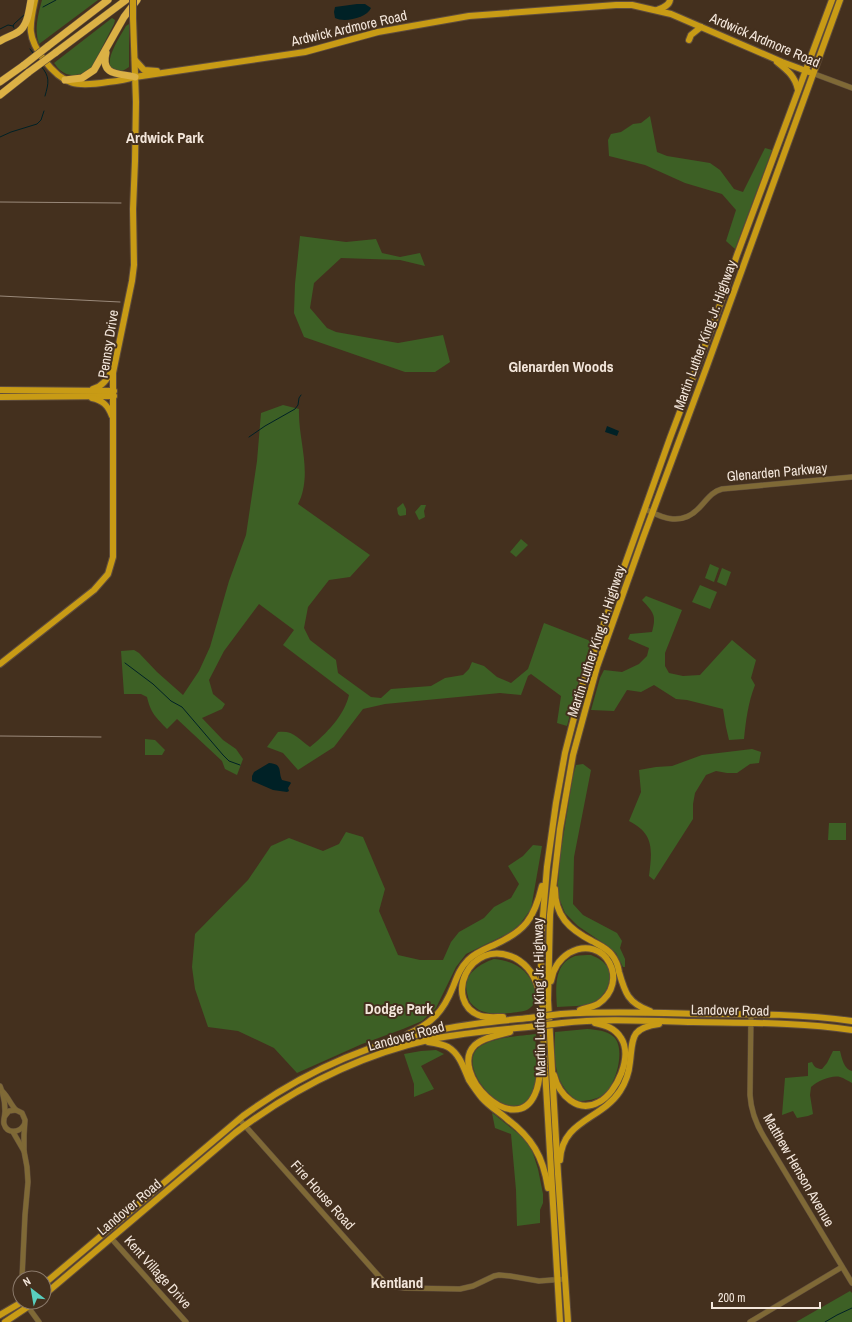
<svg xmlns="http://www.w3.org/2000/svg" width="852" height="1322" viewBox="0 0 852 1322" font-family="'Archivo Narrow',sans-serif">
  <rect width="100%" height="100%" fill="#44301e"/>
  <g fill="#3d6025">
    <path d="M42 0H98L39 44C34 29 38 15 42 0Z"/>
    <path d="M112 18 115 20 114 24 92 67C84 75 70 79 60 70 58 69 56 65 54 63Z"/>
    <path d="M129 24V67C125 70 119 73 114 70 101 64 121 35 126 26Z"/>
    <polygon points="650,116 657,152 667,156 710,163 720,170 734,189 743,192 765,148 772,150 735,249 726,241 736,210 722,194 685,183 645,165 609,156 608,140 611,134 621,132 633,124 641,123"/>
    <polygon points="300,236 346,242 376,239 382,253 400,257 420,253 425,266 400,260 341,258 314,283 310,308 327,328 336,332 398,343 443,335 450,362 435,372 405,372 304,337 294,313 295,284"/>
    <path d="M283 405 299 409C298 436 309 463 303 490 302 495 300 500 298 504L370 555 350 577 329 580 308 607 304 628 310 640 336 660 338 673 371 697 381 698 391 689 431 686 445 678 463 675 469 669 472 662 484 666 497 677 511 683 528 669 544 623 588 640 591 643 581 673 567 726 557 723 561 696 531 674 528 676 521 695 500 693 385 704 363 709 334 747 298 770 283 753 267 747 278 732C294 730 298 739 310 747 326 734 344 716 349 695L283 645 294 630 259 604 224 651 209 680 213 694 225 704 222 709 202 718 223 740 236 749 243 759 237 775 225 769 222 761 177 719 167 729C156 717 151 714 147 697L141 694H124L121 651 134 650 139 653 157 672 183 695 199 671 210 647 229 581 246 535 257 461 261 413Z"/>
    <polygon points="403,503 406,509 406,515 400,516 398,514 397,508"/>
    <polygon points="421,505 426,505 424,511 425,517 419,520 415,512"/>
    <polygon points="521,539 528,545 516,557 510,552"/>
    <polygon points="710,564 719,568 714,582 705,578"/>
    <polygon points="722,568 731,572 726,586 717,582"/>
    <polygon points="700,585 717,592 710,609 692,602"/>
    <path d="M646 596 682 610 665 653V666L669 673 683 676 700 675 732 640 756 660 751 678 755 685C748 703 746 720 744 739L729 740 726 727 723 709 687 700 676 699 654 685 641 692 627 690 614 711 591 710 600 678 604 670 622 672 639 664 647 656 649 648 628 639 630 634 652 632C657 615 653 612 642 600Z"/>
    <polygon points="145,739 155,740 165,750 162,755 145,755"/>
    <path d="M752 749 761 752 759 763 750 764 737 773H727L716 771 706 775 695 793 693 804V819L654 880 649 876C652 851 655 834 629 821L641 792 639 770 656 767 672 766 702 755Z"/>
    <polygon points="583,764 591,770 574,857 573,904 583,915 617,933 622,941 620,948 625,959 625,967 623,967 616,953 606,945 578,926 565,913 557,893 561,850 573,776 576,765"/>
    <polygon points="829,823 846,823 846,840 828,840"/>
    <polygon points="346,832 363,837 385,889 379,911 398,955 420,960 443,960 451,942 459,932 484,918 494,907 511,898 519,884 508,866 523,856 533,845 542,846 531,909 520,924 511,932 466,954 456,967 436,1008 422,1021 403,1029 362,1044 297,1073 274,1048 238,1031 208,1027 195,989 192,967 195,934 248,880 271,846 289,838 323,851 339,844"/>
    <path d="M591 955C598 958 604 961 608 968 614 979 605 997 594 1002 584 1007 569 1006 557 1007 556 988 553 964 575 956 580 955 586 955 591 955Z"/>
    <path d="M494 959C514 961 529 970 535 989 536 994 536 1000 534 1004 532 1006 529 1009 527 1010 519 1013 493 1015 485 1012 479 1011 474 1007 470 1002 468 999 468 996 467 993 462 975 479 964 494 959Z"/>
    <path d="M587 1029C597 1030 606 1030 614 1037 626 1049 616 1085 604 1094 596 1100 587 1101 577 1101 552 1081 555 1061 555 1032Z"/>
    <path d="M536 1034C534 1051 541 1086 529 1099 505 1126 456 1067 478 1048 491 1037 520 1036 536 1034Z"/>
    <polygon points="436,1050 444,1054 421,1066 434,1089 414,1097 414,1084 404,1054 421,1051"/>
    <path d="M833 1051H840C842 1059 844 1069 852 1071V1083C848 1081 844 1078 840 1077 831 1075 818 1081 811 1087L810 1095 813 1114 808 1116 797 1118 793 1111 782 1115 785 1078 808 1076V1063L812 1062C814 1067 817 1069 822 1069L827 1063Z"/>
    <polygon points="492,1113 495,1115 520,1135 531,1147 538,1169 543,1194 543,1203 540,1210 540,1223 517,1226 516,1190 511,1134 495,1128"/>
    <polygon points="850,1291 852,1293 852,1322 796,1322"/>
  </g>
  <g fill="#002126">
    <path d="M357 4H365L371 8C367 18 344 23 335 18L334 12 335 7Z"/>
    <polygon points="607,426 619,431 617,436 605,432"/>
    <path d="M269 763C283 764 278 771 282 780L290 782 291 783 288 788 289 791 287 792 273 790 252 781V776L254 772Z"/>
  </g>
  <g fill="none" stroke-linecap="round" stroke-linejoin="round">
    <g stroke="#002126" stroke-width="1">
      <polyline points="43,7 56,0"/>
      <polyline points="14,28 13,26 14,24 25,14"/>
      <polyline points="0,29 8,25 13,26"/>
      <polyline points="30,49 33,53"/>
      <path d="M41 66C50 77 49 82 45 96"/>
      <polyline points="0,137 11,132 37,124 41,120 44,111"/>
      <polyline points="249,437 265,426 295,409 298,405 299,398 301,395"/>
      <polyline points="125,663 153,684 171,701 182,707 223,755 229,761 240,765"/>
      <polyline points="825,1322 837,1315 852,1308"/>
    </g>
    <defs>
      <g id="minor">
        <polyline points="812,73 852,88"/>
        <path d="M645 509C664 519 682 526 699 508 707 500 711 492 722 489L852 477"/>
        <path d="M751 1014 750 1095C751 1111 756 1124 764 1137L852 1283"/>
        <path d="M0 1086C3 1093 5 1103 5 1111 5 1116 3 1120 4 1124 7 1134 19 1133 24 1125"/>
        <path d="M3 1092C8 1097 11 1105 16 1110"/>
        <polyline points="5,1116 9,1111 16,1110 22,1113 25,1120 24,1135 24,1151 27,1167 28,1182 25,1215 22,1278"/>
        <polyline points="239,1119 385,1283 389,1286 405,1288 460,1289 473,1286 494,1276 499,1275 510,1276 539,1281 565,1279"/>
        <polyline points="13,1132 24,1151"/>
        <polyline points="111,1238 186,1322"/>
        <polyline points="28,1302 31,1311 39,1322"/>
        <polyline points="750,1322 842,1267"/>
      </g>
      <g id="major">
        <path d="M35 0C29 27 27 37 44 60 64 86 77 87 108 82 118 81 126 80 135 77L305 52 378 32 469 16 616 5H632L671 14 782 62 809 72"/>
        <path d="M657 10C662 8 669 6 670 0"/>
        <polyline points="689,40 691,35 701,27"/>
        <polyline points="135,60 144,70 157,71"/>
        <path d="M777 62C787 70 795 76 798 90"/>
        <path d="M93 389C104 386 108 377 113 369"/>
        <polyline points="0,390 114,391"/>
        <polyline points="0,397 114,396"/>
        <path d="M92 398C102 400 108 405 112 416"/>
        <polyline points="0,664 94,590 108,574 113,557 113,373 132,281 134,265 133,209 135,161 136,102 133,18"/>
        <path d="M555 889C555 916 569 929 592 941 599 945 607 948 612 955 616 960 618 965 619 972 625 993 628 1003 650 1011"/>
        <path d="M551 981C553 969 558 960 569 953 605 933 631 982 598 1004 592 1007 586 1008 580 1010"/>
        <path d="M561 1014C609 1011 658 1013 707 1014 755 1014 804 1014 852 1021"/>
        <path d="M503 1017C496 1017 488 1018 481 1016 442 1003 468 936 515 958 528 965 536 978 539 992"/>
        <path d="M562 1023C605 1018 649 1021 693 1022 746 1023 799 1022 852 1030"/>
        <path d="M510 1032C499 1035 484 1037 475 1045 447 1072 515 1140 535 1094 540 1084 540 1071 541 1061"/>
        <path d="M408 1034C432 1023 443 1012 453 987 457 977 460 968 468 960 475 953 485 949 494 945 525 931 534 919 542 886"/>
        <path d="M428 1042C435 1043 442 1044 448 1047 460 1054 464 1069 469 1080 473 1086 477 1092 482 1098 489 1106 499 1112 507 1119 532 1138 543 1156 548 1188"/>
        <path d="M554 1075C559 1095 578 1114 599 1102 617 1093 633 1056 621 1038 615 1028 605 1025 595 1023"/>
        <path d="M560 1160C562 1120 601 1120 620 1091 626 1082 629 1073 630 1062 633 1038 630 1028 659 1024"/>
        <path d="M44 1284 243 1116C303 1072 371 1042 444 1029 472 1023 500 1021 529 1018"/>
        <path d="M44 1295 235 1133C294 1088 359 1055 432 1039 463 1033 496 1030 528 1027"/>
        <polyline points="0,1315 22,1302"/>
        <polyline points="5,1322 35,1302"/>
        <polyline points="560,1322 543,1035 541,968 542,928 547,867 556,803 565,753 583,683 608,612 670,438 715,319 737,255 832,0"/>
        <polyline points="568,1322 558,1174 548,1000 550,915 560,829 573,755 597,667 643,538 707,366 840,0"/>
      </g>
      <g id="highway">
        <path d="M0 41C6 37 12 36 18 32 28 26 29 10 31 0"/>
        <polyline points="47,47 108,0"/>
        <polyline points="55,53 126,0"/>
        <path d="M106 53C100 77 121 73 135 77"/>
        <polyline points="65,80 82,78 94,70 124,17 137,0"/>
        <polyline points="0,82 24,65"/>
        <polyline points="0,95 29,72"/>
      </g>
    </defs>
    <use href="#minor" stroke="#604d3c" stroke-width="6"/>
    <use href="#major" stroke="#604d3c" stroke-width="8"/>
    <use href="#highway" stroke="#604d3c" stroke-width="8"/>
    <use href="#minor" stroke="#7f6936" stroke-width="5"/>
    <use href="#major" stroke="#c89b15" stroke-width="6"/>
    <use href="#highway" stroke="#dcb145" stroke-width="7"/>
    <g stroke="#9a897a" stroke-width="1">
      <polyline points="0,202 121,203"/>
      <polyline points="0,296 120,302"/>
      <polyline points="0,736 101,737"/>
    </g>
    <defs>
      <g id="major-bridge">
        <polyline points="133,0 133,18"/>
        <polyline points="529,1018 561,1014"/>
        <polyline points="528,1027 562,1023"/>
      </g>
      <g id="highway-bridge">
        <polyline points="24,65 47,47"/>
        <polyline points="29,72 55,53"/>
      </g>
    </defs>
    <use href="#major-bridge" stroke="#604d3c" stroke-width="8" stroke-linecap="butt"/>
    <use href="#highway-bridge" stroke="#604d3c" stroke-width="8" stroke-linecap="butt"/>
    <use href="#major-bridge" stroke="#c89b15" stroke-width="6"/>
    <use href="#highway-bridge" stroke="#dcb145" stroke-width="7"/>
  </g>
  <g text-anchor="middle" stroke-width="4" stroke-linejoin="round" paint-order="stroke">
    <g font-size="14" fill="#f3e6db" stroke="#44301e">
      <text transform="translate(349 28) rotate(-13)" y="5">Ardwick Ardmore Road</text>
      <text transform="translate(765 40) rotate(23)" y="5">Ardwick Ardmore Road</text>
      <text transform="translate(705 335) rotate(-70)" y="5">Martin Luther King Jr. Highway</text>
      <text transform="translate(108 344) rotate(-81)" y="5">Pennsy Drive</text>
      <text transform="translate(777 472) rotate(-5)" y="5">Glenarden Parkway</text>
      <text transform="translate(596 641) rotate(-72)" y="5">Martin Luther King Jr. Highway</text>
      <text transform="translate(539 997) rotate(-91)" y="5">Martin Luther King Jr. Highway</text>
      <text transform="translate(730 1010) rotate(1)" y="5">Landover Road</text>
      <text transform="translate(406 1036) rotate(-15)" y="5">Landover Road</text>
      <text transform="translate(799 1170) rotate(60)" y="5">Matthew Henson Avenue</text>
      <text transform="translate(323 1195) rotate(48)" y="5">Fire House Road</text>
      <text transform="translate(129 1207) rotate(-40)" y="5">Landover Road</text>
      <text transform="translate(158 1272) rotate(48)" y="5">Kent Village Drive</text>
    </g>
    <g font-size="15" font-weight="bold" fill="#f3e6db" stroke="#44301e">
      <text x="165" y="143">Ardwick Park</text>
      <text x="561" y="372">Glenarden Woods</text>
      <text x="399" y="1014">Dodge Park</text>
      <text x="397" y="1288">Kentland</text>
    </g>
  </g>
  <g transform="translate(32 1290) rotate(329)"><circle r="19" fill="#44301e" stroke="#8a796a"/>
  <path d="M0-3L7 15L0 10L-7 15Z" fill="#59cebe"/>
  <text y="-6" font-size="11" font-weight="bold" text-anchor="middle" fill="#f3e6db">N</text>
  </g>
  <path d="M712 1302v6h108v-6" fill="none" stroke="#f3e6db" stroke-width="2"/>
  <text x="718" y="1302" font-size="12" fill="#f3e6db" stroke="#44301e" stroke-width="3" paint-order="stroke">200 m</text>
</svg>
